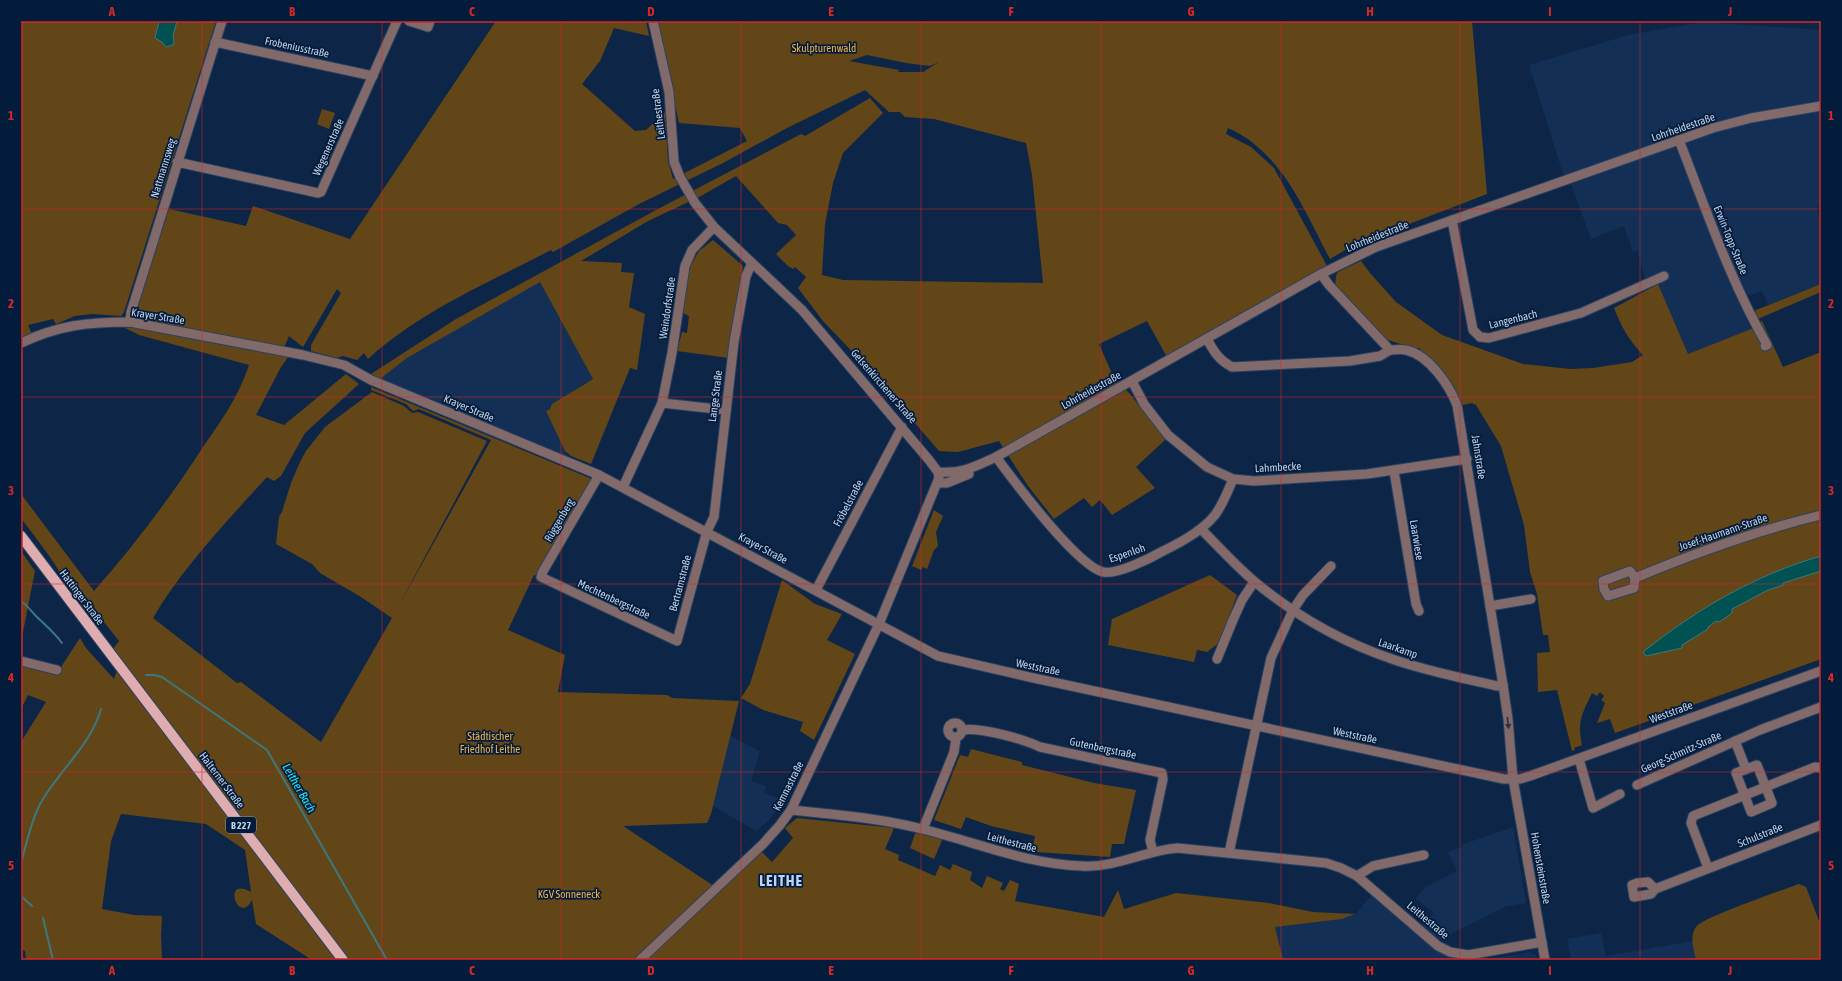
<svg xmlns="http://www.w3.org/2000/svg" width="1842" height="981" viewBox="0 0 1842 981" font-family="'Asap Condensed',sans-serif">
  <rect width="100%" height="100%" fill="#0d2647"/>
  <g fill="#132f55">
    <polygon points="1704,22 1821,30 1821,102 1790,108 1564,177 1529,65 1628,35"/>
    <polygon points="1821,109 1821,205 1817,207 1821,223 1821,284 1768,305 1762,291 1750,295 1742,292 1683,143 1738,125"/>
    <polygon points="1676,146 1751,329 1688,354 1658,284 1648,290 1637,250 1633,252 1624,226 1591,239 1571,184"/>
    <polygon points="540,282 593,379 577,388 546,411 568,457 380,379 407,358"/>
    <polygon points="730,736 760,751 751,781 766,786 764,793 785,800 768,821 756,831 713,806"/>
    <polygon points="1513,827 1526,903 1504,907 1439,940 1421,924 1434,913 1416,898 1424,888 1457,871 1448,852 1462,847 1461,845"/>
    <polygon points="1372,895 1434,949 1444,955 1465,960 1283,960 1275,927 1342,919 1355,914"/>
    <polygon points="1601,933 1606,956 1693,941 1696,960 1571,960 1567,939"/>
    <polygon points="1530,952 1536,955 1537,960 1483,960"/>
  </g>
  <g fill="#634617" fill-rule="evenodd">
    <polygon points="21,21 216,21 124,312 121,316 92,314 75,316 56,324 53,319 28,325 31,332 29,339 21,342"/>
    <path d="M496 21H646L649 36 614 28 600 61 582 84 635 131 646 130 665 112 668 161 673 179 747 141 740 128 679 123 656 21H1472L1487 194 1352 246 1330 259C1304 210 1282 152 1228 128L1226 134 1251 147 1274 168 1327 266 1167 357 1147 321 1099 344 1114 378 1130 394 1166 439 1136 467 1155 488 1112 515 1100 500 1092 507 1084 498 1054 519 1028 486 999 441 958 452 939 451 865 365 823 321 798 288 806 277 795 267 793 269 788 266 776 254 796 235 787 225 778 223 736 176 699 197 648 221 581 261 622 263 621 272 634 273 629 307 645 314 637 370 630 368 591 464 571 456 565 451 546 411 550 409 552 404 593 379 540 282 407 358 380 379 371 374 456 319 658 209 801 134 805 136 870 98 883 113 843 153 833 183 825 224 822 275 843 280 1043 283 1032 175 1026 143 934 119 905 117 900 112H889L865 90 787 128 723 163 639 204 553 252 551 250C488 283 421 311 368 359L364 353 357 360 343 356 337 358 311 351V345L341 293 337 289 303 347 289 336 283 350 292 352 281 367 256 415 284 425 346 374 359 384 305 433 281 476 274 481 267 477C229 519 181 569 153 618L237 683 241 682 321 742 392 618 361 597 320 573 312 564 276 544 279 517 282 512 291 483 300 462 306 451 325 427 372 392 404 406 412 413 418 412 487 441 398 607 491 440 419 409 413 411 406 404 371 390V387L592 479 537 576 534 575 508 630 565 655 558 692 667 695 672 698 739 701 711 814 707 823 623 826 720 890 761 851 772 862 793 838 785 828 797 818 894 828 885 849 899 855 898 860 935 876 940 865 950 870 953 864 972 872 970 880 982 888 987 876 1003 883 1000 889 1004 891 1010 880 1019 884 1015 901 1104 917 1118 890 1124 909 1176 893 1269 903 1313 912 1355 914 1342 919 1275 927 1283 960H344L110 653 119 641 100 617 93 623 50 557 21 518V494L94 591C134 546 170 498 203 447 221 421 239 396 249 365L139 335 125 328 143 317 139 311V301L169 209 246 226 253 206 350 239ZM867 55 906 63 930 66 939 62 923 72H898L899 70 849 61Z"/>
    <polygon points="322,109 335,113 329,129 317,124"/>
    <polygon points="713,240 743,266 729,358 677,351 682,332 687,333 689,316 681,312 690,266 699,251"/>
    <path d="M1361 261 1370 273 1396 302 1442 335 1523 364 1570 369 1593 368 1632 362 1643 355C1628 339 1622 328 1614 308L1658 284 1688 354 1751 329 1756 323 1762 321 1783 367 1821 352V659L1615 733 1610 719 1597 723 1605 703 1601 700 1604 696 1600 692 1597 696 1592 693C1582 714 1577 721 1582 745L1574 748 1575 750 1572 751 1557 690 1538 692 1537 653 1550 652 1548 635H1543L1537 594 1530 572 1524 525 1501 446 1476 405 1472 403 1463 405 1448 378 1419 348H1413L1385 339 1335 287 1336 276 1338 272Z"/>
    <polygon points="1821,284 1821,292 1755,320 1754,315 1756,310"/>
    <polygon points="934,510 943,516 936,532 938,546 934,550 927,569 923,567 921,570 912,566"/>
    <polygon points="21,551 35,571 21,642"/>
    <polygon points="1210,575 1237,595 1220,642 1207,652 1197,650 1194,662 1108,645 1112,619"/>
    <polygon points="782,580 815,604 842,614 827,640 855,654 814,740 800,731 803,722 763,710 741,698 750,684"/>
    <path d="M80 638 86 648 114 679 119 665 341 960H312L256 924 252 900C238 927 221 875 251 892L245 850 206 824 121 814 111 841 102 909 134 915 162 916 161 936 162 960H26L25 951 21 949V742L46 702 28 695 21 709V664L59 670Z"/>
    <polygon points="971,749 1022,762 1022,765 1094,783 1136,790 1124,844 1112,844 1110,857 1036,852 1033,846 1035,836 991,826 966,817 961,829 934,820 960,755 968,757"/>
    <polygon points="916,831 943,838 934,859 910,848"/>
    <path d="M1799 884 1806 887 1819 921H1821V960H1797L1793 958 1788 960H1696C1694 950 1689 936 1696 927 1701 918 1783 890 1799 884Z"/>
  </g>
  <g fill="#005152" stroke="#3b787f">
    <polygon points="159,21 177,21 173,36 174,42 173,45 166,47 162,42 155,38"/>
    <path d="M1821 556V571L1783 583V585L1766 591 1732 609V613L1719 622 1716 621 1708 627V629L1682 645V648L1646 656 1643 652C1697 609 1755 575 1821 556Z"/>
  </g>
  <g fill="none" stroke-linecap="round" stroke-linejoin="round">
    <g stroke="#3b787f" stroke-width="2">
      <path d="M21 601C27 605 30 610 35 615 44 624 54 632 62 643"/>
      <polyline points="146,675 154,675 162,677 267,750 387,960"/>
      <path d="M21 863C27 842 32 817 43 799 62 768 91 744 101 709"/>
      <polyline points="21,896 32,906"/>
      <polyline points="43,918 53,960"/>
    </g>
    <defs>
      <g id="minor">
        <polyline points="409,21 428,27 430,21"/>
        <polyline points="215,42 373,76"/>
        <path d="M1679 140C1706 209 1730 281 1767 345L1765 346"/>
        <polyline points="177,162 318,193 321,192 397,21"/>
        <polyline points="1452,220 1473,330 1480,337 1489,338 1581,313 1664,276"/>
        <path d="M1321 274 1329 285 1390 350C1395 350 1401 349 1406 350 1429 355 1449 385 1457 405L1503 685 1508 719 1513 779 1545 960"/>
        <polyline points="130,322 131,312 149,255 222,21"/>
        <path d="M1207 339C1214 352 1219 360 1232 367L1350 361 1380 356 1390 350"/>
        <path d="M21 343C59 325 88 322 130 322L303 355 344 365 371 380 599 475 938 656 1029 677 1504 779H1520L1530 776 1821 671"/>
        <polyline points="1132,381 1144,404 1168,435 1207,467 1233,479 1254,481 1367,474 1467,459"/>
        <polyline points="662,403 726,410"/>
        <path d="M996 457C1014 481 1076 565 1103 572 1117 575 1151 558 1163 551 1182 542 1202 531 1215 515 1223 504 1228 491 1233 479"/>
        <polyline points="1394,471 1416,604 1419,611"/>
        <path d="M938 472C962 474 974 467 996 457L1321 274 1376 247 1713 128 1751 118 1821 106"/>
        <polyline points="599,475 542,573 541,577 677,641 707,531 714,517 734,342 746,276 752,263"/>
        <polyline points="938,483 947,483 969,474"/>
        <polyline points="623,487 662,403 672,353 685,266 692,250 714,227"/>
        <path d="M1201 529C1219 547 1236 566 1255 582 1295 615 1342 642 1392 659 1426 671 1462 678 1497 686L1503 685"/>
        <polygon points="1630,571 1635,578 1634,588 1608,596 1604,589 1603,581"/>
        <path d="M1635 578C1697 552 1755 531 1821 515"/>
        <polyline points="816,590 902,427"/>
        <polyline points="1490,606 1531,599"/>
        <polyline points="1217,659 1233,620 1242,600 1254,582"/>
        <polyline points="21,661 57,670"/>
        <circle cx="955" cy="730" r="7"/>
        <path d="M962 730C981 727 1023 739 1040 747L1162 773 1163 779 1150 840 1153 852"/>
        <polyline points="1735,741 1746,769"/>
        <polyline points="1579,759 1593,808 1620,794"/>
        <polygon points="1757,765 1772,803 1751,812 1736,773"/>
        <polyline points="1637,785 1760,730 1821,707"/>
        <path d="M791 810C836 815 881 818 926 830 978 843 1027 864 1082 866 1115 868 1144 851 1177 848L1326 863 1341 868 1357 876 1438 946 1450 952 1468 955 1542 942"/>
        <polyline points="923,829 954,752 956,738"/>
        <polyline points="1229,853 1271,658 1293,610 1303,595 1331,566"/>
        <polyline points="1708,868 1691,823 1693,816 1815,767 1821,768"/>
        <polyline points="1357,876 1373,866 1424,855"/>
        <polyline points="1655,889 1651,894 1634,897 1632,885 1637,883 1648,882 1655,889 1821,825"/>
        <polyline points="640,960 763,844 780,825 791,810 879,624 939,478 938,472 929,460 802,310 714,227 695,203 680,177 674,162 669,92 653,21"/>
      </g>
      <polyline id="major" points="21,536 343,960"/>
    </defs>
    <use href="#minor" stroke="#2a4261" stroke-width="11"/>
    <use href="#major" stroke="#2a4261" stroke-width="12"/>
    <use href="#minor" stroke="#826a6a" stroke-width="9"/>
    <use href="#major" stroke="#dfadaf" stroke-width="10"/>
  </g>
  <defs><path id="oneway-solid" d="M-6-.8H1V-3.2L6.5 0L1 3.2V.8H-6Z"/></defs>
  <use fill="#243048" href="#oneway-solid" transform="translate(1508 723) rotate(84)"/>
  <path fill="none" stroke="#d62828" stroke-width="1" stroke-opacity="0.55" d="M202 21V960M382 21V960M561 21V960M741 21V960M921 21V960M1101 21V960M1281 21V960M1460 21V960M1640 21V960M21 209H1821M21 397H1821M21 584H1821M21 772H1821"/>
  <g text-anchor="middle" stroke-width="3.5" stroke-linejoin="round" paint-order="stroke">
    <rect fill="#041c3c" stroke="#8a9db5" stroke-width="1" x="226" y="817" width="30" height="16" rx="3"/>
    <g font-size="10" font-weight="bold" fill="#c4d4e9">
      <text x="241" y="829">B 227</text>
    </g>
    <g font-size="11" fill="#c4d4e9" stroke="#041c3c">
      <text transform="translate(297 47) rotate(12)" y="4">Frobeniusstraße</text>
      <text transform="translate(658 114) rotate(-97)" y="4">Leithestraße</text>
      <text transform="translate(1683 127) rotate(-19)" y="4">Lohrheidestraße</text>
      <text transform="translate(328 147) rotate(-66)" y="4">Wegenerstraße</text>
      <text transform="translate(163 168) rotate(-73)" y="4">Nattmannsweg</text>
      <text transform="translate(1377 236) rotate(-22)" y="4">Lohrheidestraße</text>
      <text transform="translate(1731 240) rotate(68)" y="4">Erwin-Topp-Straße</text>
      <text transform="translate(667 308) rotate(-82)" y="4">Weindorfstraße</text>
      <text transform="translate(158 316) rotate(9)" y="4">Krayer Straße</text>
      <text transform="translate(1513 319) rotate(-14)" y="4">Langenbach</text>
      <text transform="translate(884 386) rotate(49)" y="4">Gelsenkirchener Straße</text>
      <text transform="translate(1091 390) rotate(-29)" y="4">Lohrheidestraße</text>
      <text transform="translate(715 396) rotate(-83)" y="4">Lange Straße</text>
      <text transform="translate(469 408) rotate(23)" y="4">Krayer Straße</text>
      <text transform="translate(1479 457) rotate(81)" y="4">Jahnstraße</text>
      <text transform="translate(1278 467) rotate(-3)" y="4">Lahmbecke</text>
      <text transform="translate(848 503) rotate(-62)" y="4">Fröbelstraße</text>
      <text transform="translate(559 520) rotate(-60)" y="4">Rüggenberg</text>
      <text transform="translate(1723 532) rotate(-19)" y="4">Josef-Haumann-Straße</text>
      <text transform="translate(1417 540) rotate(81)" y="4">Laarwiese</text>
      <text transform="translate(763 548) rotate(28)" y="4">Krayer Straße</text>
      <text transform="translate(1127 553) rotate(-19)" y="4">Espenloh</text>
      <text transform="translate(680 583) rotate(-75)" y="4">Bertramstraße</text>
      <text transform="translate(82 597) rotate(53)" y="4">Hattinger Straße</text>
      <text transform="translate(614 599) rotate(25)" y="4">Mechtenbergstraße</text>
      <text transform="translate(1398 648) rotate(19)" y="4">Laarkamp</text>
      <text transform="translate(1038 667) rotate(12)" y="4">Weststraße</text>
      <text transform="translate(1671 712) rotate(-20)" y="4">Weststraße</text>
      <text transform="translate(1355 735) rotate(12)" y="4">Weststraße</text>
      <text transform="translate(1103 748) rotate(12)" y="4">Gutenbergstraße</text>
      <text transform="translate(1681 752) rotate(-24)" y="4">Georg-Schmitz-Straße</text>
      <text transform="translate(222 780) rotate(53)" y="4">Halterner Straße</text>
      <text transform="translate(788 786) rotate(-63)" y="4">Kemnastraße</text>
      <text transform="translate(1760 835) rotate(-22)" y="4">Schulstraße</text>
      <text transform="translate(1012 842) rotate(15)" y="4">Leithestraße</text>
      <text transform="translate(1541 868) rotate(80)" y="4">Hohensteinstraße</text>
      <text transform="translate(1428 920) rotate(40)" y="4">Leithestraße</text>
    </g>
    <g font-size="11" fill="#f4b348" stroke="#041c3c">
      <text x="824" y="52">Skulpturenwald</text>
      <text x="490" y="740">Städtischer<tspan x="490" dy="13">Friedhof Leithe</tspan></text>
      <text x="569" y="898">KGV Sonneneck</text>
    </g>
    <g font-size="12" font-style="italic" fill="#21ecef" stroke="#041c3c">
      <text transform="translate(299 788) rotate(60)" y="4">Leither Bach</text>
    </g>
    <g font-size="15" font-weight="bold" letter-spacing="1" fill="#bcd4f7" stroke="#041c3c">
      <text x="781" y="886">LEITHE</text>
    </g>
  </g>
  <rect width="1842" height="981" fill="none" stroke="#041c3c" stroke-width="44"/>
  <rect x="22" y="22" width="1798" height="937" fill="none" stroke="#d62828" stroke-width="1.5"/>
  <g font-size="13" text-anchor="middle" font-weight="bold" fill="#d62828">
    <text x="112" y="16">A</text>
    <text x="292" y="16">B</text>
    <text x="472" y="16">C</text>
    <text x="651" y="16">D</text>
    <text x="831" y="16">E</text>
    <text x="1011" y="16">F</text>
    <text x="1191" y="16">G</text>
    <text x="1370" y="16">H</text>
    <text x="1550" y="16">I</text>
    <text x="1730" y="16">J</text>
    <text x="11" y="120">1</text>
    <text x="1831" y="120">1</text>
    <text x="11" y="308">2</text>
    <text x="1831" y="308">2</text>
    <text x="11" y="495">3</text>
    <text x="1831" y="495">3</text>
    <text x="11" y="682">4</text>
    <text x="1831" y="682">4</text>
    <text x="11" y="870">5</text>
    <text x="1831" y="870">5</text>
    <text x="112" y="975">A</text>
    <text x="292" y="975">B</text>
    <text x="472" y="975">C</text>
    <text x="651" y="975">D</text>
    <text x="831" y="975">E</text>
    <text x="1011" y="975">F</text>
    <text x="1191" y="975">G</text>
    <text x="1370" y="975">H</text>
    <text x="1550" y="975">I</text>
    <text x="1730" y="975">J</text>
  </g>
</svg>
